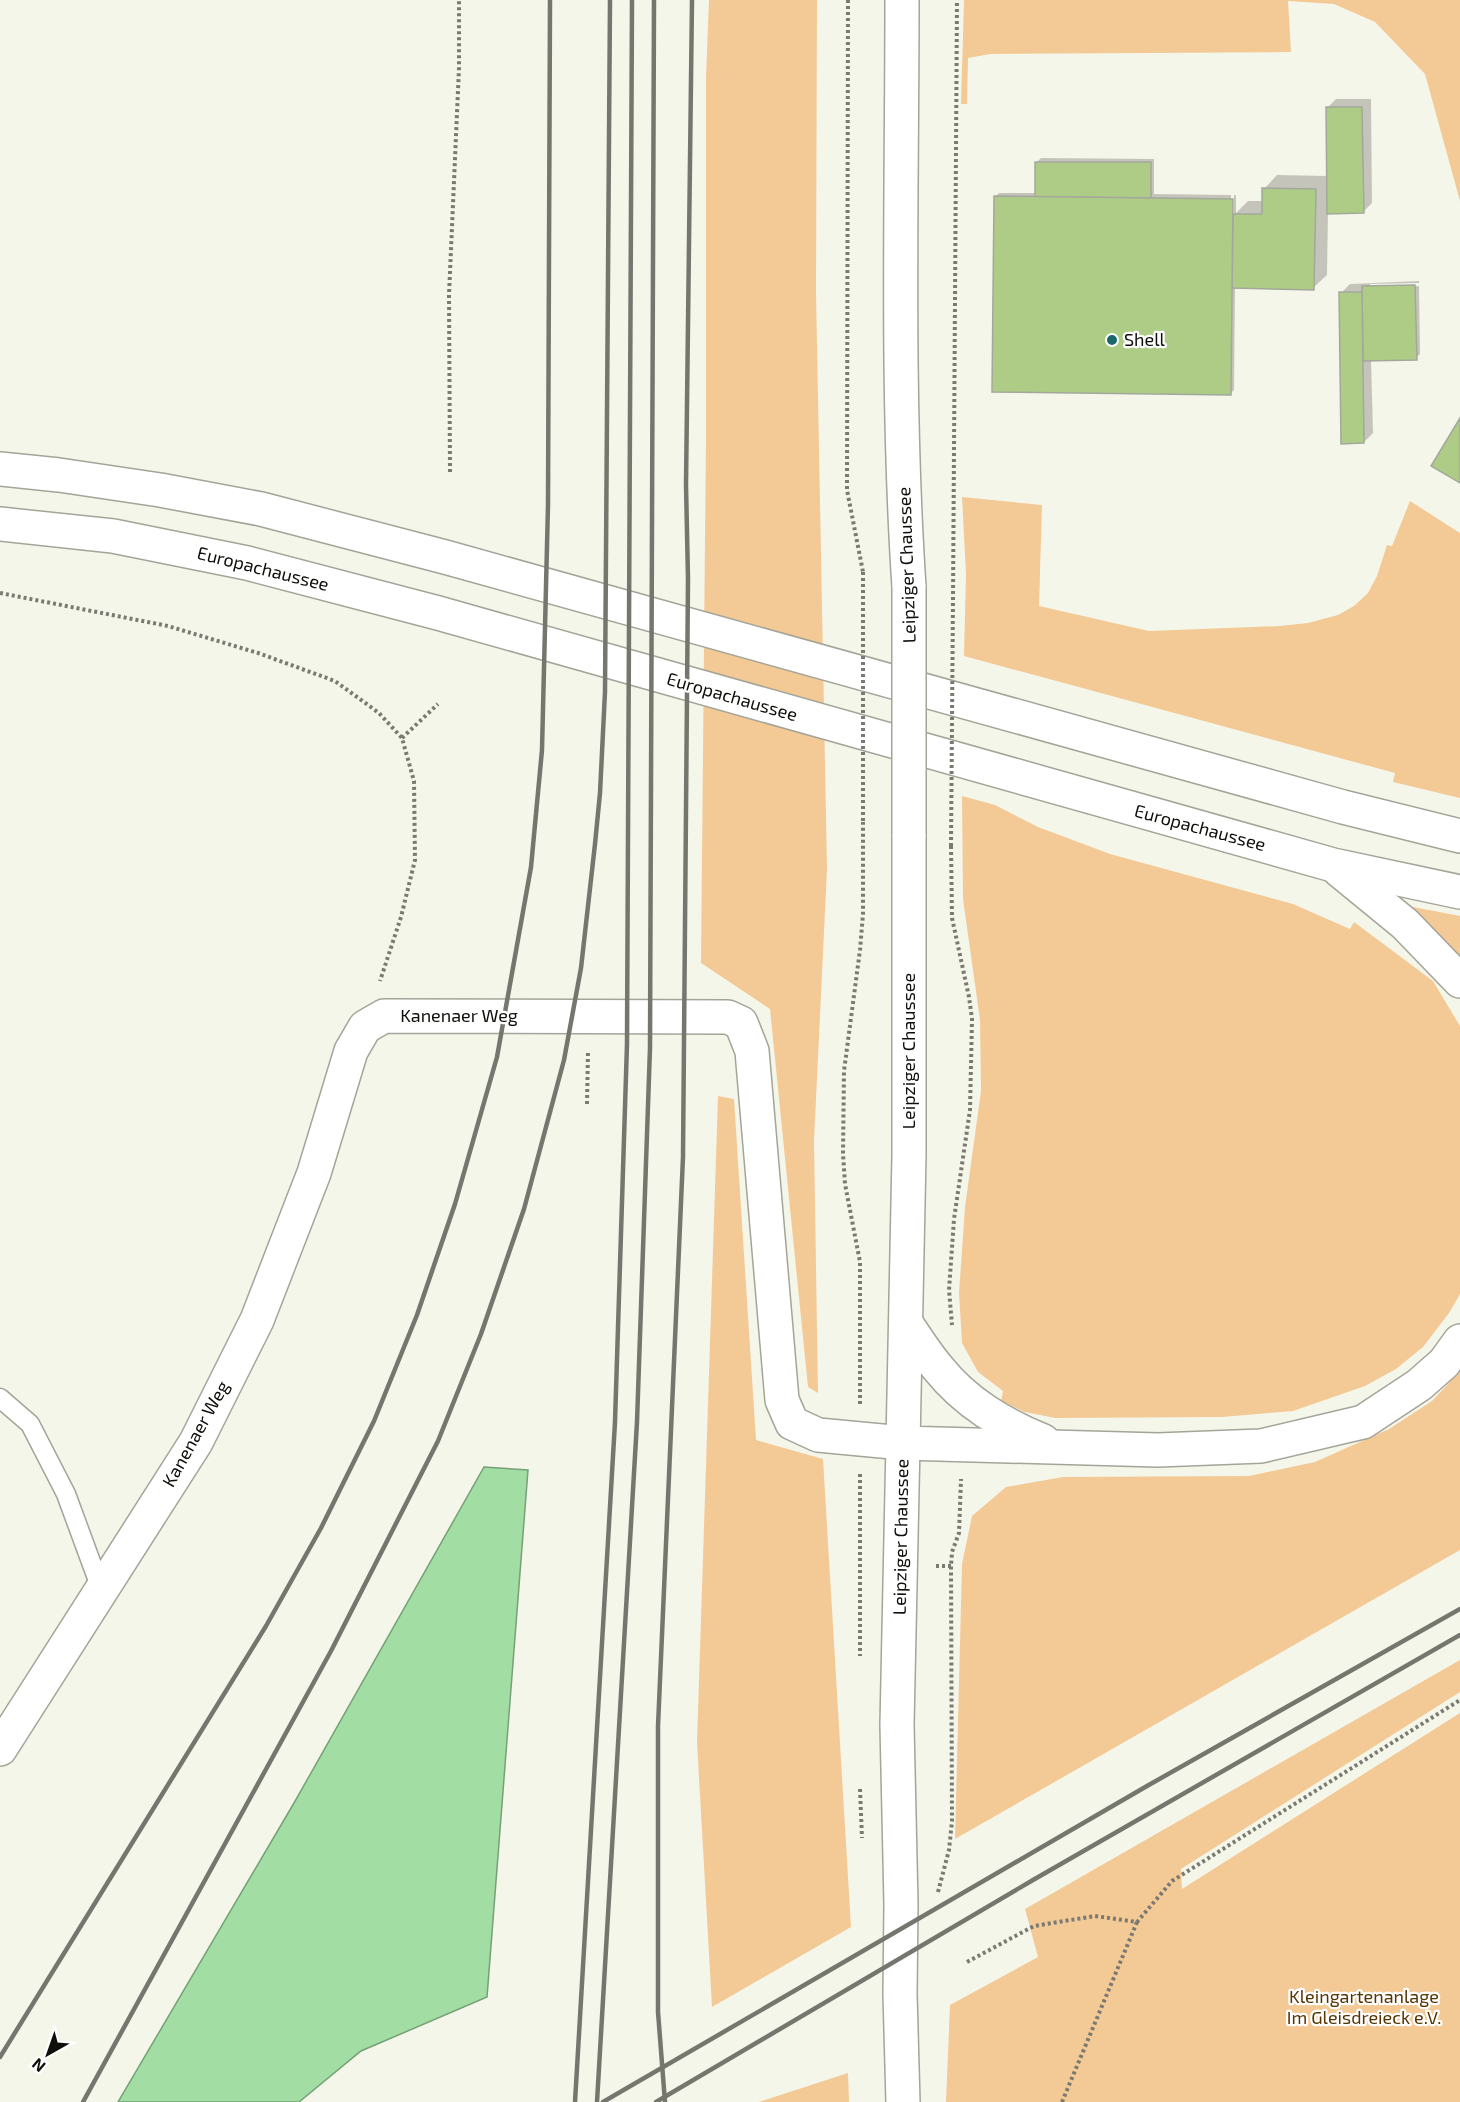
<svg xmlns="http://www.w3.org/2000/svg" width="1460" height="2102" viewBox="0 0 1460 2102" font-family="'Exo 2',sans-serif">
  <rect width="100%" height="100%" fill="#f5f6ea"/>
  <g fill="#f3ca96">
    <polygon points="709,0 817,0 816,292 827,869 814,1141 818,1393 808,1387 770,1009 701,963 706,434 706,78"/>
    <polygon points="964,0 1460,0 1460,201 1425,74 1375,22 1334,4 1288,1 1291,52 990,54 968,58 967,104 961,104"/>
    <polygon points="962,497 1042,505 1039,606 1149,631 1280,626 1308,623 1338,615 1354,606 1368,593 1377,576 1387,545 1392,546 1410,501 1460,533 1460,798 1393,782 1395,773 964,656 966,574"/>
    <polygon points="962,796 995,805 1038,827 1110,854 1293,904 1350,929 1354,922 1433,981 1460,1026 1460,1294 1449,1313 1423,1347 1396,1369 1365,1386 1293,1411 1222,1417 1055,1418 1025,1412 1001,1401 1003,1391 978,1372 962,1343 959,1293 965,1207 981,1091 980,1020 963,899"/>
    <polygon points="1413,907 1460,916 1460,959 1410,914"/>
    <polygon points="718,1096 734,1099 756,1440 823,1459 851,1927 712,2007 697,1742"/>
    <polygon points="1460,1371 1460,1550 955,1839 962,1564 972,1516 1006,1487 1063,1477 1249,1476 1315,1462 1389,1429 1432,1401"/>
    <polygon points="1460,1660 1460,1692 1181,1869 1182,1889 1460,1713 1460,2102 946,2102 950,2005 1038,1957 1025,1909"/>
    <polygon points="848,2073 849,2102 759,2102"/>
  </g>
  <polygon fill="#a2dea4" stroke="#76a076" stroke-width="1.5" points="484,1467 528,1470 487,1997 361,2051 299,2102 118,2102 294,1803"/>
  <g fill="#0003">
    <polygon points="1336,99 1371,99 1372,203 1363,212 1328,213 1327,275 1313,288 1235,287 1234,390 1230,394 995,197 999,193 1037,193 1037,162 1041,158 1154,159 1154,194 1231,195 1231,280 1234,280 1234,195 1236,195 1236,213 1248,201 1264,201 1264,189 1277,175 1328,176 1327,108"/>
    <polygon points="1419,281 1419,283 1370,284 1370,287 1419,286 1420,354 1416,358 1371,359 1373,433 1364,442 1341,293 1350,284"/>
  </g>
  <g fill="#aecc85" stroke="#a3a89d" stroke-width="1.5">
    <polygon points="1326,107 1362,107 1364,213 1327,214"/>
    <polygon points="1035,162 1151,162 1151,198 1035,197"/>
    <polygon points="1262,188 1316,189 1314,290 1232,288 1233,214 1262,214"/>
    <polygon points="994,196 1233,199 1231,395 992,392"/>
    <polygon points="1415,285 1417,360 1363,361 1362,286"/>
    <polygon points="1339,292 1362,292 1364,443 1341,444"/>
    <polygon points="1460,418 1460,483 1431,466"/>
  </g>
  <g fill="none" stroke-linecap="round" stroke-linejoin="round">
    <defs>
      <polyline id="lane" points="0,1398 30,1424 66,1494 101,1589"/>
      <polyline id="street" points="0,1749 196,1442 257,1320 314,1173 351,1051 365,1027 384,1016 728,1017 741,1023 752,1051 782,1400 792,1423 818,1435 903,1443"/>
      <polyline id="secondary" points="903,1443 897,1725 901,1904 900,1994 903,2102"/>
      <g id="primary">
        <path d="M902 0C902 196 896 392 909 587"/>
        <polyline points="0,469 59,475 160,490 261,509 445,557 1343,807 1460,836"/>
        <polyline points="0,524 113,536 247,563 438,613 1333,865 1460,892"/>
        <polyline points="909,834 909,1155 903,1443 1158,1450 1261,1446 1363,1422 1419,1385 1444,1363 1460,1341"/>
        <polyline points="1339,870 1405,924 1460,981"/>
        <path d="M906 1323C916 1338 926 1354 938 1368 966 1403 1002 1424 1043 1441"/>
      </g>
    </defs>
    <use href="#lane" stroke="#a4a499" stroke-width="21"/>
    <use href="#street" stroke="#a4a499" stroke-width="36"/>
    <use href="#secondary" stroke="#a4a499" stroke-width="36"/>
    <use href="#primary" stroke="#a4a499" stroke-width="36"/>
    <g stroke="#7a7a72" stroke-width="4" stroke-dasharray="3 3" stroke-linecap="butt">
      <polyline points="848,0 847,490 863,572"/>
      <polyline points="450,472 449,295 459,68 459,0"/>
      <polyline points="0,593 168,626 258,653 335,681 379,713 402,738 414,781 415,860 401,917 380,981"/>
      <polyline points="953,600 957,0"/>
      <polyline points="402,738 438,704"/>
      <polyline points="951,846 952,918 969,997 972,1019 970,1110 954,1219 949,1290 952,1325"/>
      <polyline points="587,1104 588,1051"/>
      <polyline points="860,1404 860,1262 845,1184 843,1154 844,1071 860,950 863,914 863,822"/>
      <polyline points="860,1474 860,1656"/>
      <polyline points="936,1566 951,1566"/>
      <polyline points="860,1789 862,1838"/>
      <polyline points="938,1892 949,1850 952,1821 951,1566 952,1552 959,1533 961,1479"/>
      <polyline points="967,1962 1034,1926 1095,1916 1137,1922 1172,1881 1460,1700"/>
      <polyline points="1062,2102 1137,1922"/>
    </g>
    <use href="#lane" stroke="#fff" stroke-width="18"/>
    <use href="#street" stroke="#fff" stroke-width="33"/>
    <use href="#secondary" stroke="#fff" stroke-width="33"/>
    <use href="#primary" stroke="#fff" stroke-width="33"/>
    <g stroke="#75766e" stroke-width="4.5">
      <polyline points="0,2057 266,1626 321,1528 374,1421 417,1315 455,1204 497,1057 531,867 542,750 548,505 550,0"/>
      <polyline points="83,2102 331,1651 438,1441 481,1334 524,1209 564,1060 581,968 595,844 600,793 605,692 610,0"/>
      <polyline points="575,2102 615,1422 627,1044 632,0"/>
      <polyline points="597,2102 637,1422 650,1048 654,0"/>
      <polyline points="603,2102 1147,1786 1460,1609"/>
      <polyline points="656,2102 1033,1880 1460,1635"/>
      <polyline points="665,2102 658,2012 658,1726 683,1157 688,579 686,485 692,0"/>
    </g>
    <defs>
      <polyline id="primary-bridge" points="909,834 909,587"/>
    </defs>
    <use href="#primary-bridge" stroke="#a4a499" stroke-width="36" stroke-linecap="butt"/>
    <g stroke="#7a7a72" stroke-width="4" stroke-dasharray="3 3" stroke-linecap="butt">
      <polyline points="863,572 863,822"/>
      <polyline points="951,846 953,600"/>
    </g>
    <use href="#primary-bridge" stroke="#fff" stroke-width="33"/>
  </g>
  <circle fill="#1a686b" stroke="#fff" stroke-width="2" cx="1112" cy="340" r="6"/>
  <g text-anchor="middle" stroke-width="4.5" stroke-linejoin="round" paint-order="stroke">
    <g font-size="18" fill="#0e0e0a" stroke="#fff" text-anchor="start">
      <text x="1124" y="346">Shell</text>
    </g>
    <g font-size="18" fill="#0e0e0a" stroke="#fff">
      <text transform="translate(907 565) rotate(-92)" y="6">Leipziger Chaussee</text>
      <text transform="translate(263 569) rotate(14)" y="6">Europachaussee</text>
      <text transform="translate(732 697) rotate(16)" y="6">Europachaussee</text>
      <text transform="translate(1200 828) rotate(15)" y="6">Europachaussee</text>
      <text x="459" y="1022">Kanenaer Weg</text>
      <text transform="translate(909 1051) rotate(-90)" y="6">Leipziger Chaussee</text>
      <text transform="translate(196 1434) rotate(-61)" y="6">Kanenaer Weg</text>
      <text transform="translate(901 1537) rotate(-89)" y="6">Leipziger Chaussee</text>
    </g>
    <g font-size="18" fill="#553400" stroke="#fff">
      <text x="1364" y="2003">Kleingartenanlage<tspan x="1364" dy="21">Im Gleisdreieck e.V.</tspan></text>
    </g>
  </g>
  <g transform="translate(48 2054) rotate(220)" stroke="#ffffff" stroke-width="4.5" paint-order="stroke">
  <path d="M0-4.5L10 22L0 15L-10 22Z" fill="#0e0e0a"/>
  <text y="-9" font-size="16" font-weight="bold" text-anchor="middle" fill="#0e0e0a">N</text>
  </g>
</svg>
